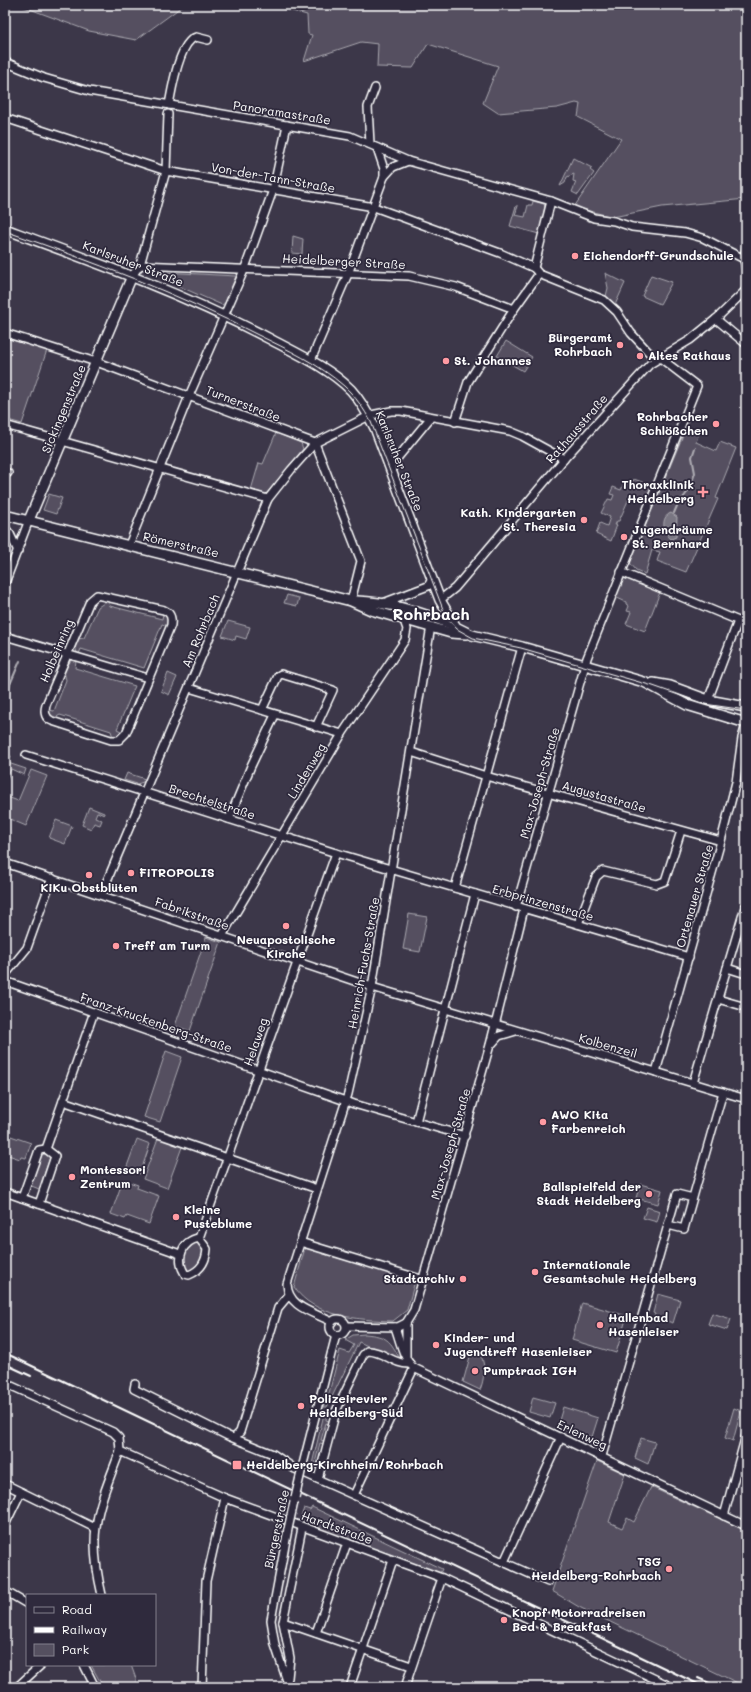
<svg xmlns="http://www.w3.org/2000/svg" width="751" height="1692" viewBox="0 0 751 1692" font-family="Mali,sans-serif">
  <rect width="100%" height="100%" fill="#3c3749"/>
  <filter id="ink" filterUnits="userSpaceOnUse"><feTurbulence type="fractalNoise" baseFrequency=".025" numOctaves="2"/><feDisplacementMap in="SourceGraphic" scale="8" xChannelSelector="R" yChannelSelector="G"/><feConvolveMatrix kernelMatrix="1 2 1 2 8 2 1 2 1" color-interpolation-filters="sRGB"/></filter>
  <g filter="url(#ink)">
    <g fill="#555060" stroke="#aaa8b0">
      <polygon points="19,5 184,5 136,40 89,31"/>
      <polygon points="270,5 746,5 746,199 662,207 613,217 574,207 621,139 578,117 580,104 576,103 557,108 498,113 483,103 498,66 428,44 413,68 377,67 378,44 361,42 304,61 312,35 308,34 307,15"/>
      <polygon points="573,158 592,168 590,170 594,173 578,195 572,192 576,182 573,181 574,174 567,177 565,183 560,186"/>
      <polygon points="533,201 544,204 545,207 539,234 510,226 516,206 518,206 515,215 525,217 528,205 532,205"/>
      <polygon points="293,236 303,239 302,254 292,253"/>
      <polygon points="162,272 236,276 225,303 222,305 176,285 178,281 161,274"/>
      <polygon points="605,273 625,283 615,305 606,296 608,288"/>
      <polygon points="651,275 672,282 660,304 642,296"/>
      <polygon points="5,338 47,350 22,424 5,419"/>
      <polygon points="506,341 532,357 523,371 497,356"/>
      <polygon points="686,428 699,433 696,442 716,451 720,442 736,448 716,498 718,499 686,572 657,561 660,552 652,550 645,574 636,570 630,563"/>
      <polygon points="276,433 301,443 303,449 266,494 251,490 259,463 263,464"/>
      <polygon points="634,479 652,486 646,500 631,494 619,521 617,521 615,525 617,525 611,541 596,534 600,523 607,526 610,517 601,513 608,499 612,500 614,495 610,494 613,487 621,490 624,483 631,486"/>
      <polygon points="49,494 62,498 56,514 43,510"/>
      <polygon points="623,578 660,592 645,631 626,624 631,612 627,611 629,606 626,604 626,602 615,597"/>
      <polygon points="287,595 299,598 297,606 284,603"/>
      <polygon points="102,598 107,599 110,606 162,619 163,614 169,617 168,626 162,624 144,668 81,649 79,654 77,653 75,646 78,639 84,638 98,607 104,603"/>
      <polygon points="228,621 250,627 246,639 236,636 235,640 222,636"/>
      <polygon points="71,660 76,661 75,668 135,686 117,729 123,732 120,737 113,737 111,731 60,715 53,719 51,717 49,710 54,711 66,680 64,672"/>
      <polygon points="168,673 177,677 169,695 161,691"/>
      <polygon points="5,754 11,756 8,763 26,769 24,775 11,769 5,783"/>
      <polygon points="31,770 47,776 26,826 5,817 5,796 18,801"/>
      <polygon points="127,773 145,779 143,782 137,784 124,780"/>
      <polygon points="89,807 104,813 104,815 97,812 95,817 102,820 100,825 94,823 91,829 82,825"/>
      <polygon points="56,820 72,826 65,844 49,838"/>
      <polygon points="409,914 427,917 420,952 403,949"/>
      <polygon points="206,937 221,942 190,1031 175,1026"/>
      <polygon points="166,1051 182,1057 160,1122 144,1117"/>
      <polygon points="5,1134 31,1143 26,1158 21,1157 20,1159 5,1154"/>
      <polygon points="158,1138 182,1147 167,1188 143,1179"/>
      <polygon points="137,1139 150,1144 140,1174 126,1169"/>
      <polygon points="41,1152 51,1155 39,1189 29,1185"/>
      <polygon points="123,1180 138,1185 137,1188 159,1196 149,1224 127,1216 125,1219 111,1214"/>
      <polygon points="640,1184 662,1190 658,1204 636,1198"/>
      <polygon points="647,1207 660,1211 657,1222 643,1218"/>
      <path d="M194 1242H198C208 1254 199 1264 190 1273L186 1272C181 1260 183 1250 194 1242Z"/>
      <path d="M305 1248 415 1281 407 1310 393 1321C361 1320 313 1317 294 1287Z"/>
      <polygon points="658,1294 680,1300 673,1323 654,1317 655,1314 653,1313"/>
      <polygon points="582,1303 627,1316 616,1353 572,1340"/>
      <polygon points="712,1313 731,1319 727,1330 708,1324"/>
      <path d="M365 1334C387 1336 390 1340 400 1359L399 1360 359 1342 327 1407H323L329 1393 340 1350 349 1353 354 1345 345 1340 353 1335Z"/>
      <path d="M471 1353 481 1356C486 1366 484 1380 480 1390L463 1382Z"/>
      <polygon points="533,1397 555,1403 550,1418 529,1412"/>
      <polygon points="563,1407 598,1418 592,1437 557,1427"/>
      <polygon points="734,1408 741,1411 733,1441 725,1438"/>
      <polygon points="327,1412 326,1420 329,1421 328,1424 326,1423 321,1440 324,1441 323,1444 320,1443 313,1471 308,1470 309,1464 312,1464 324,1414"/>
      <polygon points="641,1438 655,1442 648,1464 635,1458"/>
      <polygon points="597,1461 625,1474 609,1522 622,1528 627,1518 634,1522 651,1487 746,1531 746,1687 579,1607 552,1591"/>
      <polygon points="312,1507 442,1569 440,1573 299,1523 304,1508 310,1510"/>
      <polygon points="91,1665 131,1665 136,1679 136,1687 103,1687"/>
    </g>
    <path fill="#797682" stroke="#afadb4" d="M671 513 677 517 676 537 671 539C663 533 660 517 671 513Z"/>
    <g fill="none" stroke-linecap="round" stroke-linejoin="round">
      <g stroke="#afadb4" stroke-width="2">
        <polyline points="674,513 677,506 689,490 695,473 692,457 695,448"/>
        <polyline points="5,696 20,661"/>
      </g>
      <defs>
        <g id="minor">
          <polyline points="5,62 44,78 89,91 350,136 408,161 551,201 594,218 614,221 632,227 685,233 703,238 744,259"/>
          <path d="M169 105C172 89 179 42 196 37L208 40"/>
          <polyline points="5,118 166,171 374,207 500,253 534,268 539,274 604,300 617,312 631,333 655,359"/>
          <polyline points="370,144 368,107 375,88"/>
          <polyline points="384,177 393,167 408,161"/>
          <polyline points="746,249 744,259 746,270"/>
          <polyline points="140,265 166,171 168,114"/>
          <polyline points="534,268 551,201"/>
          <polyline points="132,276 140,265 409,276 456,287 514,309"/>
          <polyline points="716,319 746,344"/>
          <polyline points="5,333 102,364 315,443 361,561 351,601"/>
          <polyline points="311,360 348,274 384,177 384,169 377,148"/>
          <polyline points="455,422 468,382 514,309 539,274"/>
          <polyline points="5,425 268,499"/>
          <polyline points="390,467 431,417"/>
          <polyline points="5,472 8,473"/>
          <polyline points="5,528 10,534 18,551"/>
          <polyline points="129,545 189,396 245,268 273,190 287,125"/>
          <polyline points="621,572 746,624"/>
          <polyline points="5,583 29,520"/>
          <path d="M97 595 164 610C171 613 172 618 171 625L126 733 119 740H111L52 721C45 718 44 712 46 705L90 601Z"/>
          <polyline points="440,600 455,588 565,458 650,364 690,340 716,319 746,290"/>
          <polyline points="383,603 428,586 432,579"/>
          <polyline points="5,636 148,678"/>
          <polyline points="189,688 342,734"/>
          <polyline points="708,700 738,621"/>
          <polyline points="262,710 278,676 281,674 333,690 316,727"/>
          <polyline points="411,752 486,776 721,841"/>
          <polyline points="26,755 336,853 689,957"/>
          <polyline points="229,819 251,766 275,715"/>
          <polyline points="5,863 372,987 746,1099"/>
          <polyline points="455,888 522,647"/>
          <polyline points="101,895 268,499 291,470 315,443 371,415 391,411 401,411 510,431 522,436 564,459"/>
          <polyline points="516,907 587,658 697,386 659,357"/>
          <polyline points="578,924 596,877 603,871 657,884 665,881 681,831"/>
          <polyline points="222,936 342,734 405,640 407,629 403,618"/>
          <polyline points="727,968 746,974"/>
          <polyline points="5,975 27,948 52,878"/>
          <polyline points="5,981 354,1104 465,1136"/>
          <polyline points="718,999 746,1007"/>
          <polyline points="491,1045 499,1036 516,1031"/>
          <polyline points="656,1072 721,841 736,782 742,738 746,725"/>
          <polyline points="693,1083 745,907"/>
          <polyline points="63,1101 317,1189"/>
          <polyline points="416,1122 475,894"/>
          <polyline points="46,1149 94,1012"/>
          <polyline points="5,1192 180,1254"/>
          <polyline points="22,1198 39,1150 46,1149 55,1156 39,1204"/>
          <path d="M693 1198 677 1194 668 1225 684 1229C697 1184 710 1138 723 1092"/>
          <polyline points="199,1238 336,853"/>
          <path d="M199 1238 207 1249C206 1262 201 1270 189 1275L185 1274C176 1260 181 1241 199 1238Z"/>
          <polyline points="300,1242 424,1280"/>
          <circle cx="338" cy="1327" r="8"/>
          <path d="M332 1322C314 1312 288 1308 287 1284L348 1094 372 987 431 626"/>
          <polyline points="406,1323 406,1356"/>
          <polyline points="347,1326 398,1327 406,1323 414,1310 490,1045 524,909"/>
          <path d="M395 1327C400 1341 403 1359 414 1368L746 1526"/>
          <polyline points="5,1383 113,1432 119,1438 120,1451 225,1498 442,1578 672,1687"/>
          <polyline points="135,1384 134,1389 228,1436 273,1454 295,1469 548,1582"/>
          <polyline points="235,1437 240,1432 278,1308 288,1296"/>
          <polyline points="602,1456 668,1225"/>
          <polyline points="302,1468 336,1335"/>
          <path d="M318 1479 336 1411 363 1355 367 1351C382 1350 394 1365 410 1364"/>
          <polyline points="5,1484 95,1528"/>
          <polyline points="354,1495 414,1368"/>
          <polyline points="724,1516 746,1435"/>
          <polyline points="5,1525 21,1492"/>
          <polyline points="288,1529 271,1620 275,1645 289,1687"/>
          <polyline points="504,1562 561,1437"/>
          <polyline points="5,1591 27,1604"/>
          <path d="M102 1595C97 1574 93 1549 96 1527 99 1502 111 1475 120 1451"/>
          <polyline points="283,1622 411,1666"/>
          <polyline points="316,1633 347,1543"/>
          <polyline points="84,1665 95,1687"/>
          <polyline points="288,1678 290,1658 283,1622 302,1528"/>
          <polyline points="17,1687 41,1665"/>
          <polyline points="202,1687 206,1581 225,1498"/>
          <polyline points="350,1687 393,1560"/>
          <polyline points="405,1687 442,1578"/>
        </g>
        <g id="major">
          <path d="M5 229C95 262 184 294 268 338 296 353 328 367 351 390 361 401 368 414 375 428L440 600 456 627 472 635 522 647 644 682 687 705 746 723"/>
          <polyline points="5,515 351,601 371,610 451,633 466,634"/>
          <polyline points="29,520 132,276"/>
          <path d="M357 601C390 602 424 613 455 626"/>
          <polyline points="653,683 670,686 708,700 746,707"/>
        </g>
      </defs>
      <use href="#minor" stroke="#fff" stroke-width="10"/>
      <use href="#major" stroke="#fff" stroke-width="12"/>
      <use href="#minor" stroke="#2f2a3d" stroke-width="7"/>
      <use href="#major" stroke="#2f2a3d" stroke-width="9"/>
      <path stroke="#fff" stroke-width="1" d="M5 231C91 261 177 293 258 335 287 349 319 364 344 386 355 396 364 409 371 422L446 617 457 629 473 638 521 648 653 686 704 704 746 710"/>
      <g stroke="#fff" stroke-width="2">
        <polyline points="5,1353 704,1687"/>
        <polyline points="5,1364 31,1376"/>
        <polyline points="698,1678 718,1687"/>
      </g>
      <defs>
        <g id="minor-bridge">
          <polyline points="295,1498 302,1468"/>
          <polyline points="288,1529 294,1502"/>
        </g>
      </defs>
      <use href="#minor-bridge" stroke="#fff" stroke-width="10" stroke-linecap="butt"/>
      <use href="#minor-bridge" stroke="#2f2a3d" stroke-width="7"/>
    </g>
  </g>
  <g fill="#ff9aa2" stroke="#2f2a3d" stroke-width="1.5">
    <circle cx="575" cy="256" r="4"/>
    <circle cx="620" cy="345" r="4"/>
    <circle cx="640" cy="356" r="4"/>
    <circle cx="446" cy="361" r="4"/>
    <circle cx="716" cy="424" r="4"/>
    <path d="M701 486h4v4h4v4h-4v4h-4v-4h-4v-4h4z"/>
    <circle cx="584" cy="520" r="4"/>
    <circle cx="624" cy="537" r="4"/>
    <circle cx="131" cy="873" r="4"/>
    <circle cx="89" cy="875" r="4"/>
    <circle cx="286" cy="926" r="4"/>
    <circle cx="116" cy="946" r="4"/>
    <circle cx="543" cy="1122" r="4"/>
    <circle cx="72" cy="1177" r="4"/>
    <circle cx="649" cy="1194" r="4"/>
    <circle cx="176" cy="1217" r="4"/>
    <circle cx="535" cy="1272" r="4"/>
    <circle cx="463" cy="1279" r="4"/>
    <circle cx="600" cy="1325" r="4"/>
    <circle cx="436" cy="1345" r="4"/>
    <circle cx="475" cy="1371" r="4"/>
    <circle cx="301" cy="1406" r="4"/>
    <rect x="232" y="1460" width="10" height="10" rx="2"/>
    <circle cx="669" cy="1569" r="4"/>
    <circle cx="504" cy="1620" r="4"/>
  </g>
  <g text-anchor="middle" stroke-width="3.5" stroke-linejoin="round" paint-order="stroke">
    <g font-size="12" fill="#fff" stroke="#2f2a3d">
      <text transform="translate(282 113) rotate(9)" y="4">Panoramastraße</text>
      <text transform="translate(273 178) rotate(10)" y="4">Von-der-Tann-Straße</text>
      <text transform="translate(344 262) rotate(3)" y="4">Heidelberger Straße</text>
      <text transform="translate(133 264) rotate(21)" y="4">Karlsruher Straße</text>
      <text transform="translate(243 404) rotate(21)" y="4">Turnerstraße</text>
      <text transform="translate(64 409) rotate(-67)" y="4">Sickingenstraße</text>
      <text transform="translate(577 429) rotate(-49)" y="4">Rathausstraße</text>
      <text transform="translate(399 461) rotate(68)" y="4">Karlsruher Straße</text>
      <text transform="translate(181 545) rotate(13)" y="4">Römerstraße</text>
      <text transform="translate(201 631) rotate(-67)" y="4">Am Rohrbach</text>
      <text transform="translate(57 651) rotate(-67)" y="4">Holbeinring</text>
      <text transform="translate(307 771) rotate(-59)" y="4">Lindenweg</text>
      <text transform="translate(540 783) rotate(-74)" y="4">Max-Joseph-Straße</text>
      <text transform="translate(604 797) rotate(16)" y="4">Augustastraße</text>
      <text transform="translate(212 802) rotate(18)" y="4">Brechtelstraße</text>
      <text transform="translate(695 896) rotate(-74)" y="4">Ortenauer Straße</text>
      <text transform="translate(543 903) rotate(16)" y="4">Erbprinzenstraße</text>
      <text transform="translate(192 914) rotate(19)" y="4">Fabrikstraße</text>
      <text transform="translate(364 963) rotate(-80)" y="4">Heinrich-Fuchs-Straße</text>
      <text transform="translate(156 1023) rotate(19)" y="4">Franz-Kruckenberg-Straße</text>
      <text transform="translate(256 1042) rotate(-71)" y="4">Helaweg</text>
      <text transform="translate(608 1046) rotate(16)" y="4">Kolbenzeil</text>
      <text transform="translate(451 1144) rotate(-74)" y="4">Max-Joseph-Straße</text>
      <text transform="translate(582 1435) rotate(25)" y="4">Erlenweg</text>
      <text transform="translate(337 1528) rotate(20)" y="4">Hardtstraße</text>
      <text transform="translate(277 1529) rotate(-78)" y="4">Bürgerstraße</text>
    </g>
    <g font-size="12" font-weight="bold" fill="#fff" stroke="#2f2a3d" text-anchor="start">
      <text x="583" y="260">Eichendorff-Grundschule</text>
      <text x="612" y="342" text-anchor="end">Bürgeramt<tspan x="612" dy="14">Rohrbach</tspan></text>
      <text x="648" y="360">Altes Rathaus</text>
      <text x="454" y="365">St. Johannes</text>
      <text x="708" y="421" text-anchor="end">Rohrbacher<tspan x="708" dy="14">Schlößchen</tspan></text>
      <text x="694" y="489" text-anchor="end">Thoraxklinik<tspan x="694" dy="14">Heidelberg</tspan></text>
      <text x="576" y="517" text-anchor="end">Kath. Kindergarten<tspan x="576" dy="14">St. Theresia</tspan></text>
      <text x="632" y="534">Jugendräume<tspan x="632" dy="14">St. Bernhard</tspan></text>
      <text x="139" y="877">FiTROPOLIS</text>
      <text x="89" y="892" text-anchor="middle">KiKu Obstblüten</text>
      <text x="286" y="944" text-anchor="middle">Neuapostolische<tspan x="286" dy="14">Kirche</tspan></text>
      <text x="124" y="950">Treff am Turm</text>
      <text x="551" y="1119">AWO Kita<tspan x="551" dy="14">Farbenreich</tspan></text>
      <text x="80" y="1174">Montessori<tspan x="80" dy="14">Zentrum</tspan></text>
      <text x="641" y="1191" text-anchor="end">Ballspielfeld der<tspan x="641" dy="14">Stadt Heidelberg</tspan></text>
      <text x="184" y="1214">Kleine<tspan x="184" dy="14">Pusteblume</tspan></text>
      <text x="543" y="1269">Internationale<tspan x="543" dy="14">Gesamtschule Heidelberg</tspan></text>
      <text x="455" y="1283" text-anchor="end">Stadtarchiv</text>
      <text x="608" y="1322">Hallenbad<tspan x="608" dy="14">Hasenleiser</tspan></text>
      <text x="444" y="1342">Kinder- und<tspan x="444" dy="14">Jugendtreff Hasenleiser</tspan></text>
      <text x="483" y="1375">Pumptrack IGH</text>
      <text x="309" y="1403">Polizeirevier<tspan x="309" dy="14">Heidelberg-Süd</tspan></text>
      <text x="246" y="1469">Heidelberg-Kirchheim/Rohrbach</text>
      <text x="661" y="1566" text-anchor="end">TSG<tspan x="661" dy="14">Heidelberg-Rohrbach</tspan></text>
      <text x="512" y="1617">Knopf Motorradreisen<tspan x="512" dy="14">Bed &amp; Breakfast</tspan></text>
    </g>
    <g font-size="16" font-weight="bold" fill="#fff" stroke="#2f2a3d">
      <text x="431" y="620">Rohrbach</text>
    </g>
  </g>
  <rect width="751" height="1692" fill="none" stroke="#2f2a3d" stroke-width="20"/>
  <rect x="10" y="10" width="731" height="1672" fill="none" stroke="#fff" stroke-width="1.5" filter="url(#ink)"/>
  <rect x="26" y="1594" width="130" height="72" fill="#2f2a3d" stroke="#827f8b"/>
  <rect x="34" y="1607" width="20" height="6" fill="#2f2a3d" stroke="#827f8b"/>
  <text x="62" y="1614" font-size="12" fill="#ffffff">Road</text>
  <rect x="34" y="1627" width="20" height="6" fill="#ffffff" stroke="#827f8b"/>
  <text x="62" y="1634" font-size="12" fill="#ffffff">Railway</text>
  <rect x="34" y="1644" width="20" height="12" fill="#555060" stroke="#827f8b"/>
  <text x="62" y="1654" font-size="12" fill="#ffffff">Park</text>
</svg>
